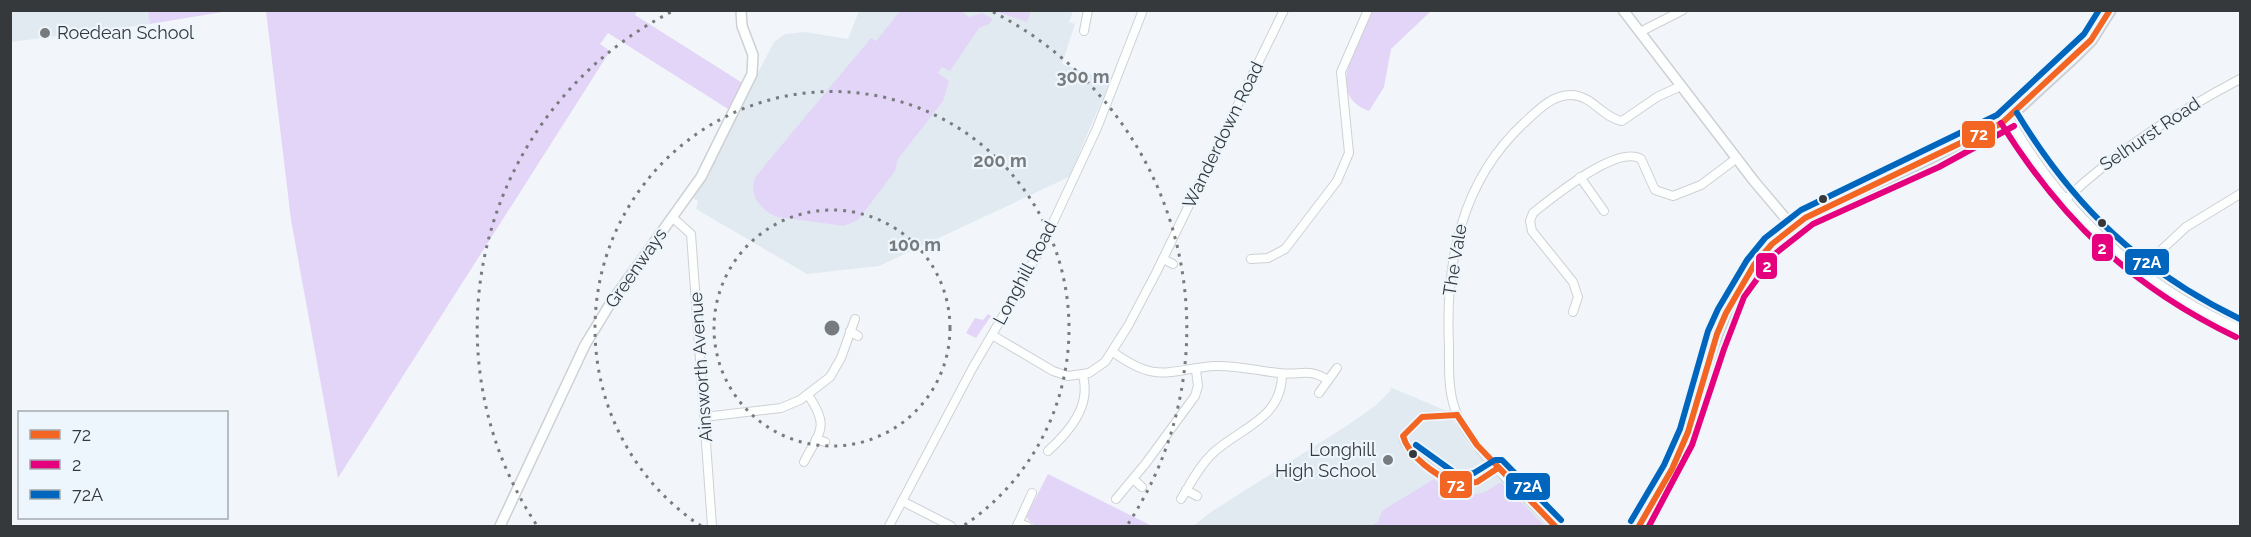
<svg xmlns="http://www.w3.org/2000/svg" width="2251" height="537" viewBox="0 0 2251 537" font-family="Raleway,sans-serif">
  <rect width="100%" height="100%" fill="#f2f6fa"/>
  <g fill="#e1eaf1">
    <polygon points="10,11 148,11 150,24 11,42"/>
    <polygon points="859,11 1073,11 1069,22 1075,24 1062,64 1110,81 1069,177 879,266 807,274 696,209 698,201 694,199 694,195 774,42 785,34 805,32 848,39"/>
    <polygon points="1390,387 1447,411 1469,445 1547,526 1193,526 1211,512 1351,423 1375,406 1391,390"/>
  </g>
  <g fill="#e3d5f7">
    <polygon points="148,11 148,10 229,11 150,24"/>
    <polygon points="266,11 637,11 635,15 744,84 732,110 728,109 608,33 600,44 610,51 338,478 291,220"/>
    <path d="M900 11H961L969 17 982 13 993 19 989 24 979 28 950 71 942 67 938 73 949 81 943 101 898 159 895 171 858 220 844 226 778 217C761 211 747 194 756 176L871 38 876 41Z"/>
    <polygon points="1001,11 1001,10 1031,11 1027,22 1000,13"/>
    <path d="M1373 11H1431L1391 49 1384 87 1369 111C1323 94 1359 42 1373 11Z"/>
    <polygon points="988,314 991,316 976,338 966,333 975,318 983,320"/>
    <polygon points="1048,474 1152,526 1034,526 1026,517"/>
    <polygon points="1434,479 1455,498 1485,492 1501,482 1545,526 1371,526 1378,522 1382,511"/>
  </g>
  <g fill="none" stroke-linecap="round" stroke-linejoin="round">
    <defs>
      <g id="minor">
        <polyline points="1084,31 1088,10"/>
        <polyline points="1640,32 1683,10"/>
        <path d="M2009 118C2061 211 2143 287 2240 329"/>
        <polyline points="1580,177 1604,211"/>
        <path d="M2066 199C2119 149 2176 113 2240 79"/>
        <polyline points="672,217 691,234 712,526"/>
        <polyline points="1163,259 1173,264"/>
        <polyline points="1251,259 1268,258 1285,249 1337,181 1349,153 1341,72 1368,10"/>
        <polyline points="2140,270 2186,227 2240,194"/>
        <path d="M1573 312 1578 297 1573 282 1532 231 1530 221 1533 213C1552 198 1617 144 1641 159L1655 190 1673 196 1701 185 1737 158"/>
        <polyline points="850,331 858,336"/>
        <polyline points="992,335 1053,371 1068,376 1089,373 1105,362 1128,326 1156,273 1284,10"/>
        <path d="M1113 352C1157 384 1167 370 1214 366 1237 365 1258 371 1279 373 1300 376 1307 367 1328 380"/>
        <polyline points="1319,393 1337,368"/>
        <path d="M1457 415 1422 417 1403 436C1403 451 1442 478 1455 485L1477 482 1498 468"/>
        <polyline points="704,417 781,408 800,400 830,377 841,358 855,319"/>
        <polyline points="816,439 825,442"/>
        <path d="M1048 451C1070 431 1091 406 1083 376"/>
        <path d="M804 462C820 431 830 427 808 395"/>
        <polyline points="1133,479 1142,487"/>
        <polyline points="1186,490 1197,496"/>
        <polyline points="1116,499 1146,463 1195,396 1198,386 1196,370"/>
        <path d="M1181 499C1191 483 1199 466 1213 453 1241 427 1282 419 1282 374"/>
        <polyline points="902,501 951,526"/>
        <polyline points="1018,523 1027,526"/>
        <polyline points="889,526 972,369 1025,278 1050,229 1097,128 1143,10"/>
        <polyline points="1017,526 1032,493"/>
        <path d="M1555 526C1526 497 1468 447 1455 409 1448 390 1449 366 1449 346 1445 262 1461 181 1525 122 1538 110 1552 95 1571 95 1592 95 1603 118 1622 121L1657 97 1681 86"/>
      </g>
      <g id="tertiary">
        <polyline points="1623,10 1754,181 1792,226"/>
        <polyline points="500,526 585,345 610,304 701,177 752,74 753,55 742,26 741,10"/>
      </g>
      <polyline id="secondary" points="1639,526 1672,469 1688,432 1717,334 1726,313 1754,265 1772,244 1805,218 2002,123 2075,56 2091,40 2110,10"/>
    </defs>
    <use href="#minor" stroke="#ced1d4" stroke-width="10"/>
    <use href="#tertiary" stroke="#ced1d4" stroke-width="12"/>
    <use href="#secondary" stroke="#ced1d4" stroke-width="14"/>
    <use href="#minor" stroke="#fdfefe" stroke-width="8"/>
    <use href="#tertiary" stroke="#fdfefe" stroke-width="9"/>
    <use href="#secondary" stroke="#f6f7fa" stroke-width="10"/>
    <defs>
      <g id="bus-1">
        <path d="M1457 415 1422 417 1403 436C1409 458 1436 474 1455 485L1477 482 1498 468"/>
        <polyline points="1457,415 1477,445 1555,526"/>
        <polyline points="1639,526 1672,469 1688,432 1717,334 1726,313 1754,265 1772,244 1805,218 2002,123 2091,40 2110,10"/>
      </g>
      <g id="bus-2">
        <path d="M2001 123C2062 221 2132 287 2236 337"/>
        <polyline points="1649,526 1692,445 1724,349 1744,297 1776,253 1813,224 1939,167 2014,126"/>
      </g>
      <g id="bus-3">
        <path d="M2017 113C2074 207 2141 271 2240 319"/>
        <polyline points="1416,445 1459,476 1474,473 1495,460 1502,460 1561,520"/>
        <polyline points="1631,521 1664,465 1680,429 1708,331 1718,309 1747,260 1765,238 1801,210 1997,115 2084,34 2099,10"/>
      </g>
    </defs>
    <use href="#bus-1" stroke="#eef6fd" stroke-width="10"/>
    <use href="#bus-2" stroke="#eef6fd" stroke-width="10"/>
    <use href="#bus-3" stroke="#eef6fd" stroke-width="10"/>
    <use href="#bus-1" stroke="#f26522" stroke-width="6"/>
    <use href="#bus-2" stroke="#e5007d" stroke-width="6"/>
    <use href="#bus-3" stroke="#0065bd" stroke-width="6"/>
  </g>
  <g fill="none" stroke="#787b7e" stroke-width="3" stroke-dasharray="3 6">
    <circle cx="832" cy="328" r="118"/>
    <path d="M701 526A237 237 0 1 1 963 526"/>
    <path d="M536 524A355 355 0 0 1 671 12M993 12A355 355 0 0 1 1128 524"/>
  </g>
  <g fill="#787b7e" stroke="#eef6fd" stroke-width="2">
    <circle cx="45" cy="33" r="6"/>
    <circle cx="1388" cy="460" r="6"/>
  </g>
  <g fill="#36393c" stroke="#eef6fd" stroke-width="2">
    <circle cx="1823" cy="199" r="5"/>
    <circle cx="2102" cy="223" r="5"/>
    <circle cx="1413" cy="454" r="5"/>
  </g>
  <g text-anchor="middle" stroke-width="4.5" stroke-linejoin="round" paint-order="stroke">
    <g font-size="18" fill="#36393c" stroke="#eef6fd" text-anchor="start">
      <text x="57" y="39">Roedean School</text>
      <text x="1376" y="456" text-anchor="end">Longhill<tspan x="1376" dy="21">High School</tspan></text>
    </g>
    <g font-size="18" fill="#36393c" stroke="#eef6fd">
      <text transform="translate(2150 134) rotate(-34)" y="6">Selhurst Road</text>
      <text transform="translate(1223 135) rotate(-64)" y="6">Wanderdown Road</text>
      <text transform="translate(1455 260) rotate(-81)" y="6">The Vale</text>
      <text transform="translate(636 268) rotate(-55)" y="6">Greenways</text>
      <text transform="translate(1025 273) rotate(-62)" y="6">Longhill Road</text>
      <text transform="translate(701 367) rotate(-94)" y="6">Ainsworth Avenue</text>
    </g>
  </g>
  <circle cx="832" cy="328" r="9" fill="#787b7e" stroke="#eef6fd" stroke-width="3"/>
  <g font-size="18" text-anchor="middle" font-weight="bold" fill="#787b7e" stroke="#eef6fd" stroke-width="4.5" stroke-linejoin="round" paint-order="stroke">
    <text x="1083" y="83">300 m</text>
    <text x="1000" y="167">200 m</text>
    <text x="915" y="251">100 m</text>
  </g>
  <g stroke="#eef6fd" stroke-width="2">
    <rect x="1961" y="120" width="35" height="29" rx="6" fill="#f26522"/>
    <rect x="2091" y="233" width="23" height="29" rx="6" fill="#e5007d"/>
    <rect x="2124" y="248" width="46" height="28" rx="6" fill="#0065bd"/>
    <rect x="1755" y="252" width="23" height="28" rx="6" fill="#e5007d"/>
    <rect x="1439" y="470" width="34" height="29" rx="6" fill="#f26522"/>
    <rect x="1505" y="472" width="46" height="29" rx="6" fill="#0065bd"/>
  </g>
  <g font-size="16" text-anchor="middle" font-weight="bold" fill="#fff">
    <text x="1979" y="140">72</text>
    <text x="2102" y="254">2</text>
    <text x="2147" y="268">72A</text>
    <text x="1767" y="272">2</text>
    <text x="1456" y="491">72</text>
    <text x="1528" y="492">72A</text>
  </g>
  <rect width="2251" height="537" fill="none" stroke="#36393c" stroke-width="24"/>
  <rect x="18" y="411" width="210" height="108" fill="#eef6fd" stroke="#a4aab0" stroke-width="1.5"/>
  <rect x="30" y="430" width="30" height="9" fill="#f26522" stroke="#a4aab0" stroke-width="1.5"/>
  <text x="72" y="441" font-size="18" fill="#36393c">72</text>
  <rect x="30" y="460" width="30" height="9" fill="#e5007d" stroke="#a4aab0" stroke-width="1.5"/>
  <text x="72" y="471" font-size="18" fill="#36393c">2</text>
  <rect x="30" y="490" width="30" height="9" fill="#0065bd" stroke="#a4aab0" stroke-width="1.5"/>
  <text x="72" y="501" font-size="18" fill="#36393c">72A</text>
</svg>
